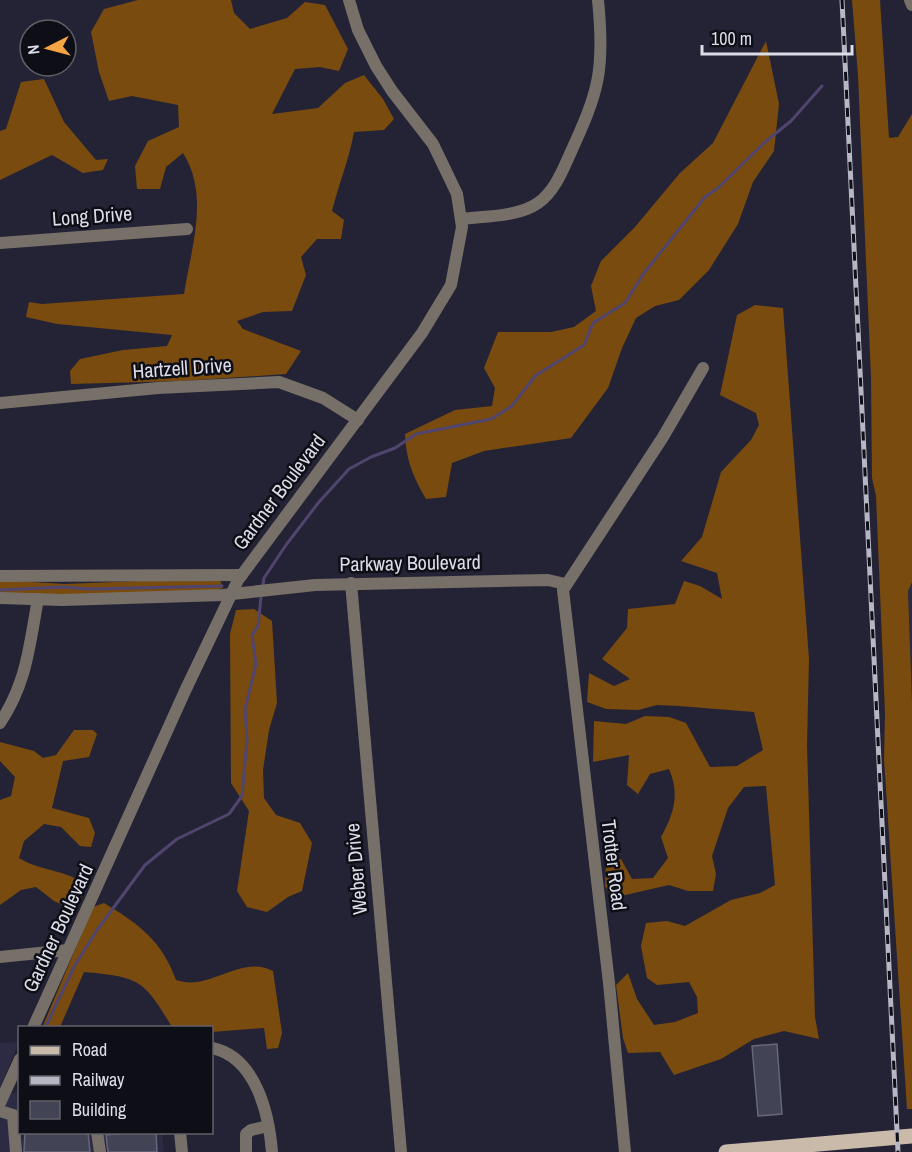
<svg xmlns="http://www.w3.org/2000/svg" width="912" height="1152" viewBox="0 0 912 1152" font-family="'Archivo Narrow',sans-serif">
  <rect width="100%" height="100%" fill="#242335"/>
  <g fill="#2d2b44">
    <polygon points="912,582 912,702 908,590"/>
    <polygon points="19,1042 0,1088 0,1043"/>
    <polygon points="8,1093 19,1093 20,1132 162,1133 164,1152 0,1152 0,1119"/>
  </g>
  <g fill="#794b0f">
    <path d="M138 0H231L234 13 250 29 287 18 305 2 325 5 348 49 339 71 320 67 295 69 272 114 318 108 345 83 364 75 383 99 394 119 384 130 354 132C349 160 339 183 332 211L344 220 341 239H317L301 257 306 275 292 311 263 312 237 321 243 329 301 351 286 374 181 381 71 384 70 371 80 359 123 350 167 346 172 335 57 324 26 317 29 302 42 304 184 294C191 248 210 196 183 153L166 167 160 189H137L135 166 148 141 179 127 178 105 132 96 109 101 99 72 91 32 104 9Z"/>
    <polygon points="852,0 880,0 889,138 898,137 912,114 912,582 908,591 912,702 912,1109 907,1109 884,759 885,713 876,496 872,478 871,377 858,75"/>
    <path d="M766 41 779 104 774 151 753 182 738 224 709 270 679 300 655 306 636 318 622 348 608 388 571 438 484 451 452 463 446 497 426 499C413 477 406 460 405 434L455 410 492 406 495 388 484 368 498 332H551L574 327 596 311 591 286 601 261 635 227 680 173 713 143Z"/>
    <polygon points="44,79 64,122 96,160 108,159 103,170 83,173 52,155 0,180 0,131 6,129 21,82"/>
    <path d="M755 305 783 308 809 659 807 745 815 1017 819 1039 784 1031 754 1039 721 1059 674 1075 660 1052 628 1053 623 1038 616 985 628 973 637 999 654 1025 675 1022 698 1013 697 997 689 982 657 985 647 978 641 946 646 923 667 921 685 926 731 900 760 893 775 885 766 786 744 787 728 808 712 856 716 874 713 891H688L669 885 612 898 605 886 606 863 621 859 632 879 653 878 668 858 661 837C674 814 680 794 669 769L650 774 638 794 627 785 629 755 593 762 594 721 626 724 645 716 669 717 686 723 710 767 737 766 763 750 754 712 679 706 657 705 638 710 606 709 587 702 589 673 614 686 630 679 602 659 627 628 628 609 675 604 684 581 700 586 722 599 717 573 681 561 702 537 721 472 751 440 759 425 756 413 720 395 737 315Z"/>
    <polygon points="193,579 220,580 223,588 214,591 67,597 0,594 0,580 64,584"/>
    <polygon points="254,609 272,621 277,703 269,730 263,770 264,798 276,815 300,823 312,843 302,891 288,897 267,912 247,907 237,891 249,811 231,783 230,634 236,610"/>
    <path d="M74 730H93L97 734 89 757 63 761 52 808 89 818 95 833 91 847 80 846 61 827 44 824 24 841 19 858C40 871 63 869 86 884L81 898 71 909 54 901 36 887 21 890 0 905V800L11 796 15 777 0 761V742L34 751 43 758 56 755Z"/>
    <path d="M104 903C139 924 162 941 176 980 210 992 240 954 273 971L282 1033 278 1048 267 1049 264 1028 212 1032V1028L172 1027C144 980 140 977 84 972L60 1027 42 1028 93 907Z"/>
  </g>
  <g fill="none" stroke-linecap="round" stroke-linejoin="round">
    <g stroke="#50456e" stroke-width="3">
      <polyline points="263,585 264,578 286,545 319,502 349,469 371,457 395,448 416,434 491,419 512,406 535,376 584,345 593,323 625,303 644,273 705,197 718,188 765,142 791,121 822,86"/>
      <polyline points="0,590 63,587 89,589 222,586"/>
      <polyline points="45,1028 75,965 97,930 145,865 177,839 229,814 242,796 247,740 245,709 256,664 252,635 258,626 261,597"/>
    </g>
  </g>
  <g fill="#434356" stroke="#67677c" stroke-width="1.5">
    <polygon points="777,1044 782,1114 758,1116 752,1046"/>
    <polygon points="25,1132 88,1132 90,1152 24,1152"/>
    <polygon points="136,1132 156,1132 157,1152 108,1152 106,1135"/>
  </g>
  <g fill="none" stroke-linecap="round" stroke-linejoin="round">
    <g stroke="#777068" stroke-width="12">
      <polyline points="910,0 912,5"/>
      <path d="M462 219C485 216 518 217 538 203 554 192 562 172 570 154 599 91 605 70 598 0"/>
      <polyline points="0,243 187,229"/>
      <polyline points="0,403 158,388 279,382 323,398 358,420"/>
      <polyline points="0,576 242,575"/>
      <polyline points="351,583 401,1152"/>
      <polyline points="0,598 62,600 223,595 315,585 548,580 565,584"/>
      <path d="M0 723C27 682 29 647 38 599"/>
      <polyline points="0,957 68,950"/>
      <polyline points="33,1028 185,691 238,580 422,333 451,285 462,227 457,194 433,144 392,91 376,66 358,30 349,0"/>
      <path d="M212 1048C256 1057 269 1114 272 1152"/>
      <polyline points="0,1103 20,1059"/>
      <polyline points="0,1111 13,1115 16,1152"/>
      <polyline points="97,1132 100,1152"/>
      <polyline points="180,1132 182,1152"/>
      <polyline points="246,1152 246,1134 251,1130 268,1126"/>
      <polyline points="625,1152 609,983 563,590 663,437 703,368"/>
    </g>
    <polyline stroke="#cabaaa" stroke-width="15" points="726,1152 912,1136"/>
    <defs>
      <polyline id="rail" points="842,0 898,1152"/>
    </defs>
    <use href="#rail" stroke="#b7b6c4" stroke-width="5"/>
    <use href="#rail" stroke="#0e0e16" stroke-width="3" stroke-dasharray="9" stroke-linecap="butt"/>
  </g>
  <g text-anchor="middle" stroke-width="5" stroke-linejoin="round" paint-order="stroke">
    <g font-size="20" fill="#dddde9" stroke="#0e0e16">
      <text transform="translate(92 216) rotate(-4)" y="7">Long Drive</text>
      <text transform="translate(182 368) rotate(-4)" y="7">Hartzell Drive</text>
      <text transform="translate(279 492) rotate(-53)" y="7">Gardner Boulevard</text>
      <text transform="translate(410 563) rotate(-1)" y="7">Parkway Boulevard</text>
      <text transform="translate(614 865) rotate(83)" y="7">Trotter Road</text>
      <text transform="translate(356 869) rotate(-95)" y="7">Weber Drive</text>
      <text transform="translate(58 928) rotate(-65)" y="7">Gardner Boulevard</text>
    </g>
  </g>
  <rect x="18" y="1026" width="195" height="108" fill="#0e0e16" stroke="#61616a" stroke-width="1.5"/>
  <rect x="30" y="1046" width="30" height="9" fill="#cabaaa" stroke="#61616a" stroke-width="1.5"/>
  <text x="72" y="1056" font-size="18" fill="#dddde9">Road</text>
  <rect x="30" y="1076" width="30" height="9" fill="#b7b6c4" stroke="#61616a" stroke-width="1.5"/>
  <text x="72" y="1086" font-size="18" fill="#dddde9">Railway</text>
  <rect x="30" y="1101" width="30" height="18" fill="#434356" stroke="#61616a" stroke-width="1.5"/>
  <text x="72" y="1116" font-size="18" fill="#dddde9">Building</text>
  <g transform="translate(48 48) rotate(264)"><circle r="28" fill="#0e0e16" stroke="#61616a" stroke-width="1.5"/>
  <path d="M0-4.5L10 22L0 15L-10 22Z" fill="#f4a443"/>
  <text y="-9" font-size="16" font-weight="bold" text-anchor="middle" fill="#dddde9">N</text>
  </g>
  <path d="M702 45v9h150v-9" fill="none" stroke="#dddde9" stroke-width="3"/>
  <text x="711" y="45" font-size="18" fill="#dddde9" stroke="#0e0e16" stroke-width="4.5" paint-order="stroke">100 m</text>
</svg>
